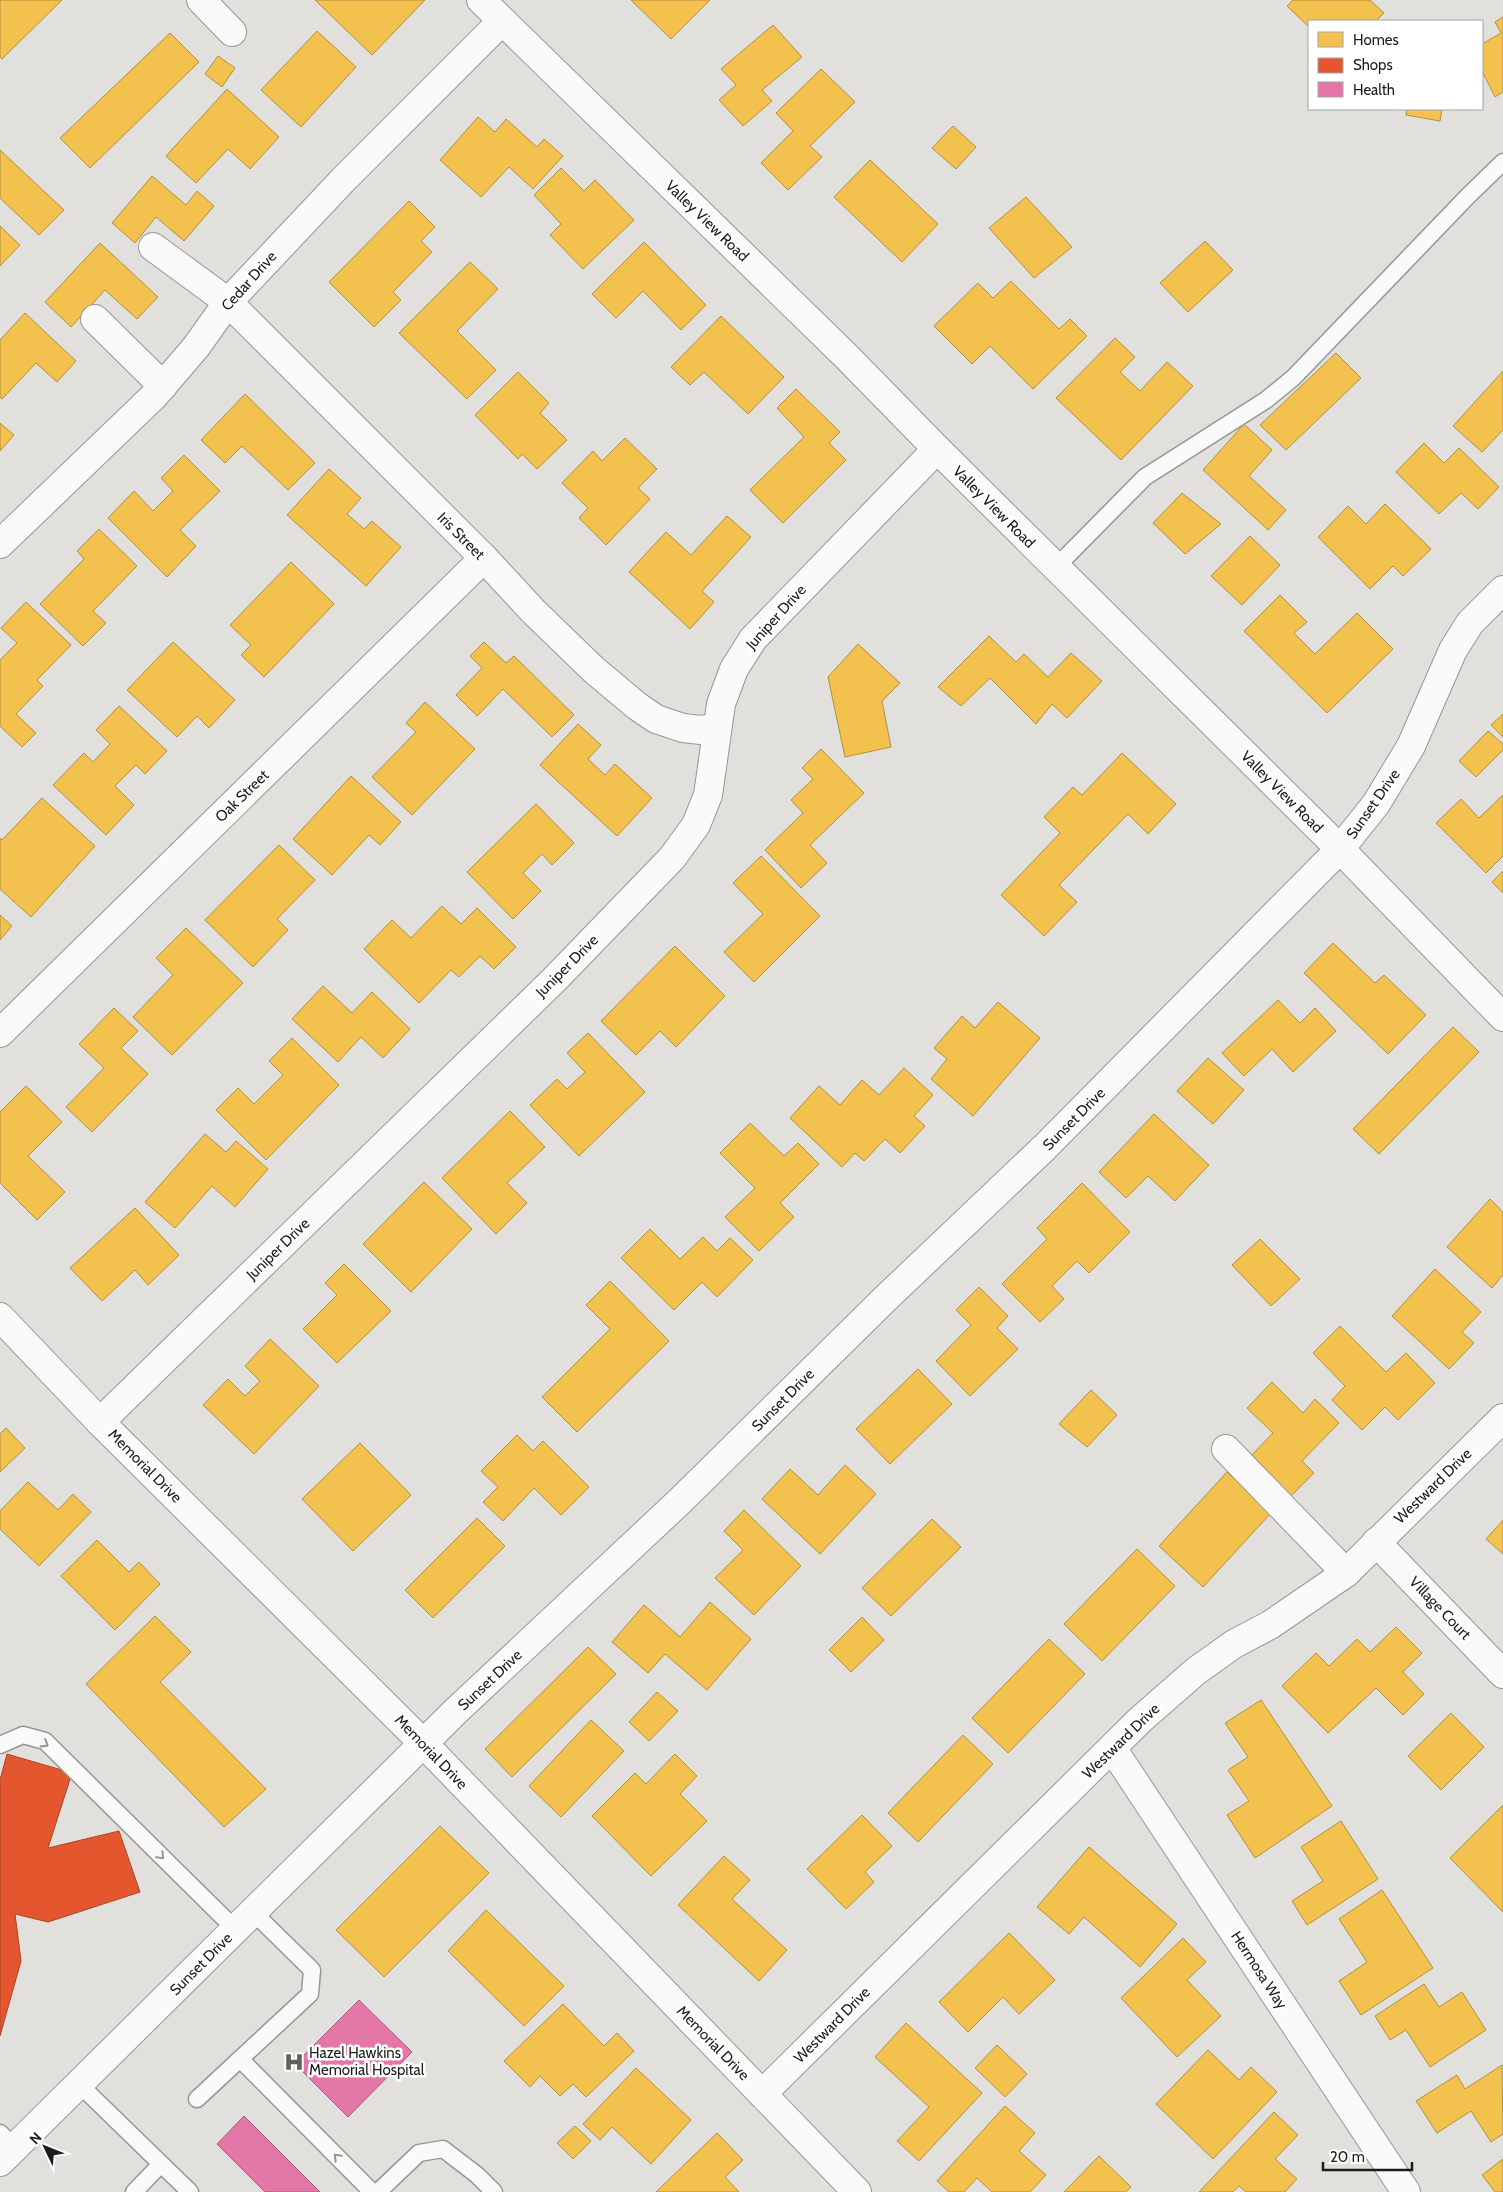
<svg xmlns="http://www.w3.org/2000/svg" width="1503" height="2192" viewBox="0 0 1503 2192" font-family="Cabin,sans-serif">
  <rect width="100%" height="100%" fill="#e2e0dd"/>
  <g fill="#f2c14e" stroke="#b2903e">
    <polygon points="0,0 62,0 2,59 0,57"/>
    <polygon points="315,0 425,0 372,55"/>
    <polygon points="631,0 710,0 671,39"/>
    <polygon points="1293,0 1370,0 1384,13 1376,21 1309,21 1309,27 1287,6"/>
    <polygon points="1503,17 1503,92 1495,97 1482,71 1482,44 1501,33 1495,22"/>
    <polygon points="773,25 802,57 762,90 772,101 743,126 719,100 736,85 721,69"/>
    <polygon points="317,31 356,67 301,127 261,90"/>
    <polygon points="170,33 199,62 90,168 60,138"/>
    <polygon points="218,56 235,68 222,87 205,74"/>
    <polygon points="821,69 855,102 810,146 822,157 788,190 761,163 793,131 776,113"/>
    <polygon points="227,89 279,137 250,169 228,149 196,183 166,156"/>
    <polygon points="1407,109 1442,109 1440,121 1406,115"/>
    <polygon points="478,117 495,132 506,119 537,147 544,139 563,156 533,189 509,167 481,197 440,160"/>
    <polygon points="953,126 976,147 956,169 932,148"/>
    <polygon points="0,150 64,210 39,235 0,198"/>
    <polygon points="870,160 938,224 902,262 834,197"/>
    <polygon points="561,168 584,191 595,180 634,220 583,269 550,235 561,224 534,195"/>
    <polygon points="152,176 186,205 197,191 214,206 184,241 156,217 135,243 112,223"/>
    <polygon points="1026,197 1072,247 1034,278 989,228"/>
    <polygon points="409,201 435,227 421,241 432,252 393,292 401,300 374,327 329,282"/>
    <polygon points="0,226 20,245 0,266"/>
    <polygon points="1205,241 1233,270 1188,312 1160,283"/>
    <polygon points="644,242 706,305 681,330 643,291 616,318 592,294"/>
    <polygon points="100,243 158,297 137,319 105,290 71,327 45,302"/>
    <polygon points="470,262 498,289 457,331 496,370 467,399 399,333"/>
    <polygon points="1011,281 1059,329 1070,319 1087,336 1033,389 990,346 972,364 934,326 978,283 993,298"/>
    <polygon points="25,313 76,361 57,382 36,363 2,399 0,397 0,340"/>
    <polygon points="721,316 784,377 748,414 704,372 690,385 671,367"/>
    <polygon points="1115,338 1135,357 1120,372 1140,391 1167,362 1193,386 1121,460 1056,398"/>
    <polygon points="1336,353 1361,378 1286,450 1260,425"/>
    <polygon points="1503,371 1503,430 1482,452 1453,426"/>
    <polygon points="518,372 549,403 540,413 567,440 537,469 522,454 518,459 475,415"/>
    <polygon points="796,389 840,432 829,443 846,460 783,523 750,490 804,437 777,408"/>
    <polygon points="245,394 315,463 288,490 242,446 225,463 201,440"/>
    <polygon points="0,423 14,435 0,451"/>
    <polygon points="1244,424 1272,450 1249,476 1286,510 1268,530 1203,470"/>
    <polygon points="625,438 657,469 638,488 650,499 606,545 579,518 588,508 562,483 593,451 602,461"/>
    <polygon points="1424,443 1444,463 1459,448 1499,487 1478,509 1461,493 1439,514 1396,472"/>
    <polygon points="184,455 220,491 180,530 196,546 167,577 108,518 134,491 153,511 173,491 161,478"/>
    <polygon points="329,469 361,498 347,514 364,529 372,521 401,547 366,586 287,515"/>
    <polygon points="1182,493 1221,524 1185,554 1153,523"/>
    <polygon points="1385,504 1431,549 1403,576 1393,566 1370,589 1318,537 1348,506 1366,524"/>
    <polygon points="727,516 751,537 702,591 714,602 690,629 629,572 666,532 691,555"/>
    <polygon points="99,529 137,566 93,611 106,623 83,646 40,604 84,559 77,551"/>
    <polygon points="1250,536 1280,565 1242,605 1211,576"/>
    <polygon points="291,562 334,604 264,677 241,655 251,645 230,625"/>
    <polygon points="1280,595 1307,622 1294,633 1315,654 1357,613 1393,649 1327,713 1244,631"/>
    <polygon points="26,602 71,645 37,680 43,686 16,714 36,733 22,747 0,726 0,660 17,643 1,628"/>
    <polygon points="989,636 1016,662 1024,654 1048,677 1071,653 1102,681 1067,718 1052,704 1036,724 990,678 961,706 938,687"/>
    <polygon points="173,642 235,700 209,728 197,716 177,737 127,690"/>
    <polygon points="484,642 506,663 514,656 574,715 552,737 503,689 477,716 456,695 482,668 470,656"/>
    <polygon points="858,644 900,683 882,701 891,747 845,757 828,677"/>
    <polygon points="425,702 475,749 412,815 372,777 416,732 406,723"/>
    <polygon points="119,706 167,751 145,774 136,765 115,786 134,805 106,835 53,785 84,753 93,762 110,744 96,730"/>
    <polygon points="1503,714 1503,737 1491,725"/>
    <polygon points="578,724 601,745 588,759 605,775 615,764 652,798 617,836 540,765"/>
    <polygon points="1488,731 1503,744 1503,750 1476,777 1459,761"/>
    <polygon points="821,749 864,793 810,845 827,863 801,888 765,850 803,813 791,800 813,779 802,768"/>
    <polygon points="1122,753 1176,804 1148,834 1128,814 1059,885 1077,902 1044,936 1001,895 1060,833 1044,817 1073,787 1082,795"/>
    <polygon points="351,776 401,822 380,845 369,835 332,875 293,839"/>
    <polygon points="1503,795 1503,856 1486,873 1436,823 1461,799 1479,818"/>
    <polygon points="42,798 95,846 31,917 0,889 0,838 2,840"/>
    <polygon points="536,804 574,843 552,865 542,854 523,873 541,891 513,919 467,872"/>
    <polygon points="279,845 315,880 277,919 288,930 253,967 205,920"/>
    <polygon points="761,856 820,916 754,982 724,952 763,914 733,883"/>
    <polygon points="1503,871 1503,893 1492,882"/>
    <polygon points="442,906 461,924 477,908 516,947 494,969 480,956 459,977 451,970 419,1003 364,949 392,920 411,938"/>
    <polygon points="0,915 12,926 0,940"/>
    <polygon points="186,928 243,983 172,1055 133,1017 173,975 156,958"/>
    <polygon points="1333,943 1375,983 1384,975 1426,1015 1388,1054 1304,973"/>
    <polygon points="675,946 725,996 676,1047 660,1031 636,1055 601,1021"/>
    <polygon points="323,986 352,1013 372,992 410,1029 383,1058 361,1037 338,1062 292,1019"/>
    <polygon points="1278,1000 1300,1023 1315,1008 1336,1031 1293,1072 1272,1049 1244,1076 1222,1053"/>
    <polygon points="998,1002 1040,1038 973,1116 931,1079 947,1059 934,1048 962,1016 975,1028"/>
    <polygon points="114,1008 138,1031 121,1048 148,1074 92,1132 66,1107 104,1068 79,1044"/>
    <polygon points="1453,1027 1479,1052 1379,1154 1353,1129"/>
    <polygon points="588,1033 645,1092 579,1156 530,1105 557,1079 567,1089 585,1072 567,1053"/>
    <polygon points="292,1038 339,1085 266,1160 216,1110 238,1088 254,1104 283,1075 269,1061"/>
    <polygon points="1208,1058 1244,1090 1213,1124 1177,1091"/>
    <polygon points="904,1068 933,1095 914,1116 925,1126 900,1153 885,1139 864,1161 855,1153 842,1167 790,1118 819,1086 840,1105 862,1080 879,1095"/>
    <polygon points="26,1086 62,1122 28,1156 65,1192 37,1220 0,1183 0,1112"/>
    <polygon points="510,1111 545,1147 507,1183 527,1203 496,1234 442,1178"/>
    <polygon points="1154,1114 1209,1165 1175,1201 1148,1176 1126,1198 1099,1172"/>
    <polygon points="750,1123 784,1156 798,1143 819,1164 780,1203 794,1217 759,1251 725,1217 755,1188 720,1153"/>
    <polygon points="205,1134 226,1152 236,1141 268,1169 235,1207 212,1186 175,1228 145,1202"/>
    <polygon points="424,1182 472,1229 411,1292 363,1244"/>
    <polygon points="1082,1183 1130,1232 1089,1273 1077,1261 1052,1286 1064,1299 1040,1322 1002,1284 1047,1239 1037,1228"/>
    <polygon points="1490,1199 1503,1212 1503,1275 1492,1288 1447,1247"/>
    <polygon points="135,1208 179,1255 148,1285 135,1270 102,1301 70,1268"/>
    <polygon points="650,1229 680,1259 703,1237 717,1251 730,1238 753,1260 717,1297 702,1282 674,1310 621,1258"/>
    <polygon points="1260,1239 1300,1279 1271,1306 1232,1265"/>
    <polygon points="344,1264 391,1311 337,1363 303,1329 337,1295 325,1283"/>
    <polygon points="1435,1269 1481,1312 1462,1332 1474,1343 1449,1369 1392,1316"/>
    <polygon points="610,1281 669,1341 577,1432 542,1397 610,1329 586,1305"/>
    <polygon points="979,1287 1008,1316 997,1328 1018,1349 970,1396 936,1361 971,1325 956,1310"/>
    <polygon points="1340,1326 1386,1372 1406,1353 1435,1383 1398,1420 1385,1407 1362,1430 1332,1400 1345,1386 1313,1353"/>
    <polygon points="270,1339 319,1386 254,1454 203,1405 228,1379 245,1396 260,1381 245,1366"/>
    <polygon points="918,1369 952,1404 890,1464 856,1429"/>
    <polygon points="1272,1382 1303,1413 1315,1399 1339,1423 1302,1461 1314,1473 1288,1499 1247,1460 1273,1433 1247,1408"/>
    <polygon points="1091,1390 1117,1415 1087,1447 1059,1424"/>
    <polygon points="6,1428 25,1448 0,1472 0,1434"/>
    <polygon points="517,1435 533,1451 543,1441 589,1487 561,1515 534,1488 503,1521 483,1502 498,1487 481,1471"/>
    <polygon points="360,1443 411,1495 353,1551 302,1499"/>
    <polygon points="845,1465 876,1494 820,1554 762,1499 790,1469 818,1495"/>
    <polygon points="1227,1472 1272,1512 1203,1587 1159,1546"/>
    <polygon points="28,1482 58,1510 73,1494 91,1512 39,1566 0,1529 0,1511"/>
    <polygon points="744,1510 801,1566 754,1615 715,1578 743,1550 724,1531"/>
    <polygon points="477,1518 505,1546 433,1618 405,1590"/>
    <polygon points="932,1519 961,1547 891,1616 862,1588"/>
    <polygon points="1503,1520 1503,1554 1486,1539"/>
    <polygon points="97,1540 129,1572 139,1562 160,1584 115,1630 61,1576"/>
    <polygon points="1137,1549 1175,1586 1102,1661 1064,1624"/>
    <polygon points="710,1602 751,1639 707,1690 665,1654 648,1673 612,1642 644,1605 680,1637"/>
    <polygon points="155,1616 191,1652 160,1682 266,1789 224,1827 86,1684"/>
    <polygon points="862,1617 884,1640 851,1672 829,1650"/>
    <polygon points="1396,1627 1422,1653 1403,1672 1424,1694 1403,1715 1376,1688 1328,1733 1282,1686 1316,1653 1329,1666 1357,1639 1370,1652"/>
    <polygon points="1049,1639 1085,1674 1008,1753 972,1718"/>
    <polygon points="588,1647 616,1674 512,1777 485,1749"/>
    <polygon points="657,1692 678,1711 649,1741 629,1722"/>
    <polygon points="1261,1700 1332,1806 1255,1858 1227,1815 1249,1801 1228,1770 1248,1757 1225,1723"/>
    <polygon points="1451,1713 1484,1747 1441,1790 1408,1756"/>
    <polygon points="591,1720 624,1751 561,1817 529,1786"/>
    <polygon points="963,1735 993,1764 918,1842 888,1813"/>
    <polygon points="675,1754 697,1776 680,1794 707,1821 651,1876 592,1816 635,1773 646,1784"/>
    <polygon points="1503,1805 1503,1912 1450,1858"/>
    <polygon points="862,1815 892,1846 865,1872 874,1882 846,1909 807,1869"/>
    <polygon points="1341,1821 1378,1879 1307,1925 1292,1901 1323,1881 1301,1847"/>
    <polygon points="440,1826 489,1873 384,1977 336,1930"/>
    <polygon points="1089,1847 1177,1924 1140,1967 1084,1917 1069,1934 1037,1907"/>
    <polygon points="724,1856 750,1880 732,1899 787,1950 759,1981 678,1905"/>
    <polygon points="1382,1890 1433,1968 1361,2015 1339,1981 1367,1962 1339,1919"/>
    <polygon points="486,1910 564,1986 524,2026 448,1951"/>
    <polygon points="1009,1933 1055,1980 1019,2014 1003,1997 968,2032 939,2002"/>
    <polygon points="1183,1938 1206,1962 1187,1980 1221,2016 1177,2057 1121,1998"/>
    <polygon points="1424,1984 1439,2007 1462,1992 1486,2030 1430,2067 1406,2030 1390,2040 1375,2016"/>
    <polygon points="563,2004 604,2046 617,2033 634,2051 586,2097 573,2084 560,2096 540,2076 530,2087 504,2061"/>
    <polygon points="906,2023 982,2093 919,2161 897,2141 929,2107 875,2057"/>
    <polygon points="997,2045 1027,2074 1005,2097 975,2068"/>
    <polygon points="1208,2050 1239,2080 1251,2067 1277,2092 1213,2159 1156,2104"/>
    <polygon points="1502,2065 1503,2134 1491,2142 1471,2111 1437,2133 1416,2101 1457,2075 1465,2089"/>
    <polygon points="636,2068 691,2120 651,2164 612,2127 600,2140 583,2124"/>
    <polygon points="1005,2106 1035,2133 1019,2151 1046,2175 1030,2192 992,2192 977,2178 964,2192 949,2192 937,2181"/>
    <polygon points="1274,2112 1298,2135 1275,2159 1297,2179 1285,2192 1246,2192 1239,2186 1233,2192 1199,2192"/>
    <polygon points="575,2126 591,2141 573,2159 557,2143"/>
    <polygon points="717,2133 743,2160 725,2177 739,2192 656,2192"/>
    <polygon points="1099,2156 1131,2187 1126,2192 1064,2192"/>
    <polygon points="1503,2159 1503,2192 1495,2192 1482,2175"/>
  </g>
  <polygon fill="#e4572e" stroke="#a84528" points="7,1754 72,1773 48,1848 119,1831 140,1892 48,1922 15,1914 21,1961 0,2036 0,1780"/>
  <g fill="#e377a8" stroke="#a85c7d">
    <polygon points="359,2000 412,2052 348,2117 295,2064"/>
    <polygon points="244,2116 320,2192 265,2192 217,2144"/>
  </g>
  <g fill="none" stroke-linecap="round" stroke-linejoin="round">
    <defs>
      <g id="service">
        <polyline points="1055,568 1145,477 1266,400 1293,378 1468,196 1503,162"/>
        <polyline points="0,1745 23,1735 45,1741 236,1930"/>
        <polyline points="240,2059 372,2192"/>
        <polyline points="79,2084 190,2192"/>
        <polyline points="197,2099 310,1994 312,1970 253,1912"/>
        <polyline points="0,2133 15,2148"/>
        <polyline points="134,2192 161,2164"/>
        <polyline points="378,2192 419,2153 443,2149 477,2175 494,2192"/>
      </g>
      <g id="minor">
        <polyline points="201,0 232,32"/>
        <polyline points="153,247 228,302 484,558 533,611 594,670 637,706 656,719 683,728 701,730 717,728"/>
        <polyline points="95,319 163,386"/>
        <polyline points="0,544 154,396 196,347 228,302 343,180 502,21"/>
        <polyline points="0,1033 484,558"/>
        <polyline points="100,1422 554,980 672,858 696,825 708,795 721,704 734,669 753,639 937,449"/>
        <polyline points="1226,1449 1346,1573"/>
        <polyline points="1376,1542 1503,1674"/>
        <polyline points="424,1744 857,2192"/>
        <polyline points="1112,1748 1406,2192"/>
        <polyline points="762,2094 1140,1720 1196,1671 1234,1644 1270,1625 1346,1573 1503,1418"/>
      </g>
      <g id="tertiary">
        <polyline points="481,0 846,356 937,449 1340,849 1503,1017"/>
        <polyline points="0,1317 100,1422 424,1744"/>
        <polyline points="0,2162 457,1710 679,1502 886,1298 1045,1147 1340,849 1376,804 1411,746 1453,650 1470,623 1503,590"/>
      </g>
    </defs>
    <use href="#service" stroke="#979693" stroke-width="19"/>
    <use href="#minor" stroke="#979693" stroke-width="30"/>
    <use href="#tertiary" stroke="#979693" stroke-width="30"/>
    <use href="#service" stroke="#fbfafa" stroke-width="16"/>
    <use href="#minor" stroke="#fbfafa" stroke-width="28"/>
    <use href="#tertiary" stroke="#fbfafa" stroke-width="28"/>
  </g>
  <defs><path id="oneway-chevron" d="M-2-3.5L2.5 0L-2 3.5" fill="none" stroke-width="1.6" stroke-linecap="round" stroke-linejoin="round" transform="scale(1.25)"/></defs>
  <g stroke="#979695">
    <use href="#oneway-chevron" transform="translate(45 1744) rotate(32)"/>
    <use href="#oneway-chevron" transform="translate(161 1856) rotate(45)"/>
    <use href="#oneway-chevron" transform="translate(337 2157) rotate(-135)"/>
  </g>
  <defs>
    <symbol id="hospital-bare" viewBox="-9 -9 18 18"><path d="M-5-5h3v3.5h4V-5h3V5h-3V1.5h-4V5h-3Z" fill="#62615e" stroke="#fff" stroke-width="2.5" paint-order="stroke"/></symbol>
  </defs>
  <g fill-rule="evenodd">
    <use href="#hospital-bare" x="280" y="2048" width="28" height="28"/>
  </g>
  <g text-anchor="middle" stroke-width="5" stroke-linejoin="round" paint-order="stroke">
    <g font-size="15" fill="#1d1c19" stroke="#fff">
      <text transform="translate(707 221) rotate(44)" y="5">Valley View Road</text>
      <text transform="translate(249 281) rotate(-48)" y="5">Cedar Drive</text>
      <text transform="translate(994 507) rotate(45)" y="5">Valley View Road</text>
      <text transform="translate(461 536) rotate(45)" y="5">Iris Street</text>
      <text transform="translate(776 617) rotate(-48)" y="5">Juniper Drive</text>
      <text transform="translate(1282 792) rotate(45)" y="5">Valley View Road</text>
      <text transform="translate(242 796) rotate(-44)" y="5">Oak Street</text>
      <text transform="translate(1373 804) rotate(-55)" y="5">Sunset Drive</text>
      <text transform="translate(567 966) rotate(-45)" y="5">Juniper Drive</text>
      <text transform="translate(1074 1119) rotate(-45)" y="5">Sunset Drive</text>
      <text transform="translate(278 1249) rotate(-44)" y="5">Juniper Drive</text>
      <text transform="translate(783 1400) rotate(-45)" y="5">Sunset Drive</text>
      <text transform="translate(145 1466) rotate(45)" y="5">Memorial Drive</text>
      <text transform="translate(1433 1486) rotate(-44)" y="5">Westward Drive</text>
      <text transform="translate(1440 1608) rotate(46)" y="5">Village Court</text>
      <text transform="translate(490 1680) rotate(-43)" y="5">Sunset Drive</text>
      <text transform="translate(1121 1741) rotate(-44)" y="5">Westward Drive</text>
      <text transform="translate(431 1752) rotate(46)" y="5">Memorial Drive</text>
      <text transform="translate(201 1964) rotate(-45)" y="5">Sunset Drive</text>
      <text transform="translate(1259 1970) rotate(57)" y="5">Hermosa Way</text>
      <text transform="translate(832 2025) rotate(-45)" y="5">Westward Drive</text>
      <text transform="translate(713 2043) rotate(46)" y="5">Memorial Drive</text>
    </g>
    <g font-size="15" fill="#1d1c19" stroke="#fff" text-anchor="start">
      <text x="309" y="2058">Hazel Hawkins<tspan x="309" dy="17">Memorial Hospital</tspan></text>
    </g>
  </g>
  <rect x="1308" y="20" width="175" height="90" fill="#ffffff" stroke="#a5a4a3"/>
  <rect x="1318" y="32" width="25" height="15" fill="#f2c14e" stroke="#a5a4a3"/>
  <text x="1353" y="45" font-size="15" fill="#1d1c19">Homes</text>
  <rect x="1318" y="58" width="25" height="15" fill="#e4572e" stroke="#a5a4a3"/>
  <text x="1353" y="70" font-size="15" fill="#1d1c19">Shops</text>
  <rect x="1318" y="82" width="25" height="15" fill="#e377a8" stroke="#a5a4a3"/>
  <text x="1353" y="95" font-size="15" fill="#1d1c19">Health</text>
  <g transform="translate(45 2147) rotate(313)" stroke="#ffffff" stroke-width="4" paint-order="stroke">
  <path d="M0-4L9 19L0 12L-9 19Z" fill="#1d1c19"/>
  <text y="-8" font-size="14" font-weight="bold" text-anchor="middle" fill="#1d1c19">N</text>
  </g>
  <path d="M1323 2162v8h89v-8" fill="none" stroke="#1d1c19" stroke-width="2.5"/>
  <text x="1330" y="2162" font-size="15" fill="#1d1c19" stroke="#ffffff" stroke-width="4" paint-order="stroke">20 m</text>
</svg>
